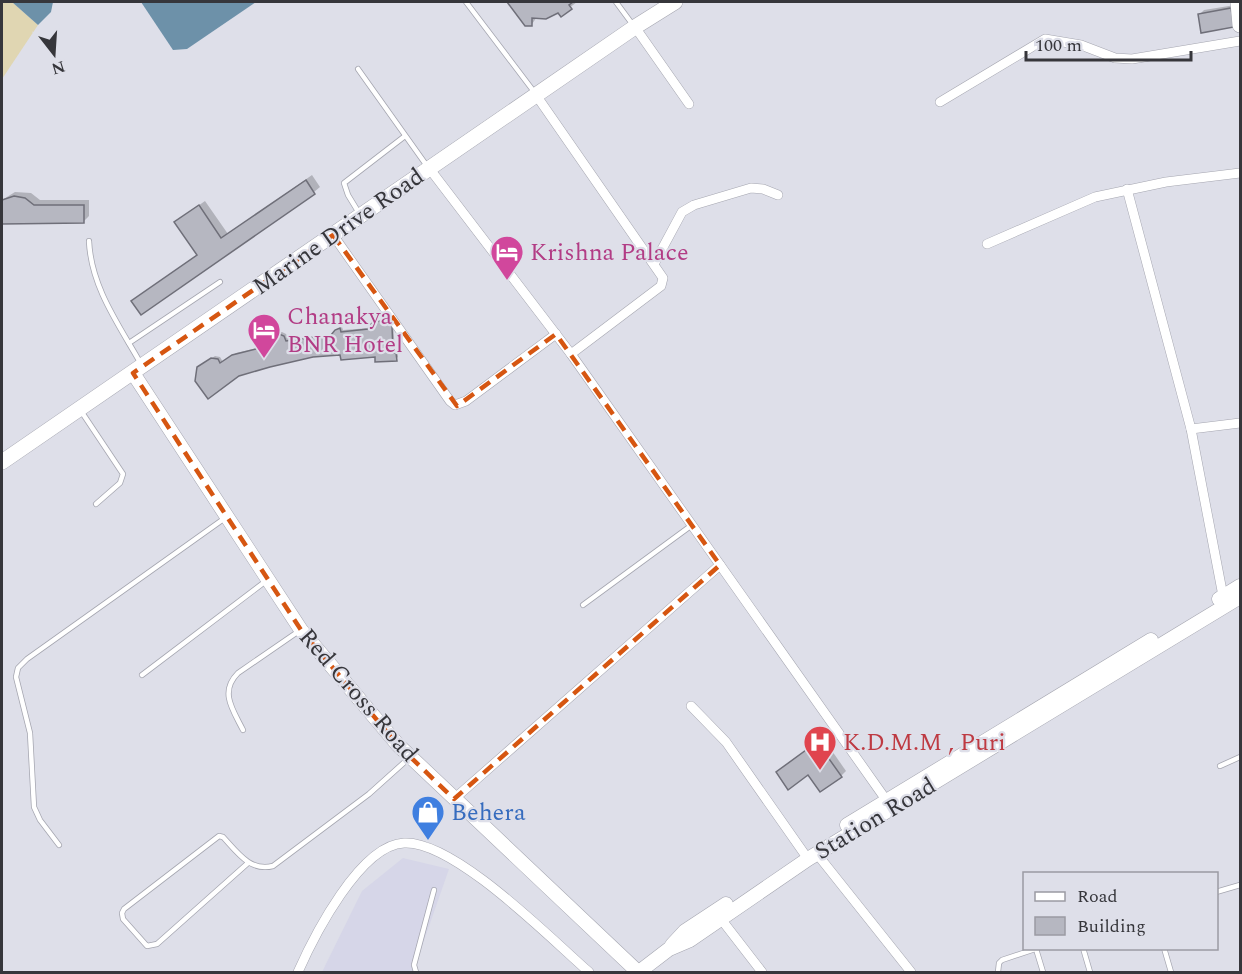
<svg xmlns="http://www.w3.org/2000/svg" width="1242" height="974" viewBox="0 0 1242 974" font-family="Spectral,serif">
  <rect width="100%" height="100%" fill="#dedfe9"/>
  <polygon fill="#d6d6e8" points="403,858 449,869 413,972 322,972 362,891"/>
  <polygon fill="#e0d6b2" points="2,2 12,2 38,25 2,79"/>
  <g fill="#6d91a9">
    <polygon points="12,2 53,2 51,12 38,25"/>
    <polygon points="141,2 256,2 187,49 173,50"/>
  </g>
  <g fill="#0003">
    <polygon points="509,2 577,2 561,14 558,11 537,17 532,24 525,25"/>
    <polygon points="1235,5 1238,22 1200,14 1204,10"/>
    <polygon points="312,175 320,187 314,192 141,313 133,301 198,254 182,217 205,201 228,234"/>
    <polygon points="15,192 31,193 40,200 89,200 89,216 84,221 2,222 2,200"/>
    <polygon points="378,320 390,320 393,323 395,351 398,351 398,357 396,359 377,355 341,354 202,365 215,356 220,357 223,362 236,353 265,346 264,342 271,335 282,332 286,334 289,339 334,334 342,327 343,330 370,328"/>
    <polygon points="823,738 846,771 841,776 783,767"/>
  </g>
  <g fill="#b6b7c1" stroke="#6f6f79" stroke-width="1.5">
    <polygon points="507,2 573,2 569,5 572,9 561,17 558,13 546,19 532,18 532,26 525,26"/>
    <polygon points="1231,8 1234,27 1201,33 1198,14"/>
    <polygon points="306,180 315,194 141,315 131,301 197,255 174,222 199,205 221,238"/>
    <polygon points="14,196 25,198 34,205 84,205 84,223 2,224 2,200"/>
    <polygon points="374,321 387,322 392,326 393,353 396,353 397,361 375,362 375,357 341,360 340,355 313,357 270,367 239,376 208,399 195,381 197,367 211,358 218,359 220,363 232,355 264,347 263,342 267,337 279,334 284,336 286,341 331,335 335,330 340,328 341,332 368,329 370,325"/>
    <polygon points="817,742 842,777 820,792 808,775 788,790 776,772"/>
  </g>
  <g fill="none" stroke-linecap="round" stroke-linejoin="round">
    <defs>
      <g id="service">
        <polyline points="466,2 535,93"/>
        <polyline points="616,2 633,25"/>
        <polyline points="358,69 427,166"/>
        <polyline points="359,213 348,195 344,183 405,136"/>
        <path d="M89 241C91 287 119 325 141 364"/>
        <polyline points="129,343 220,282"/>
        <polyline points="81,411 123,474 120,483 96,504"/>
        <polyline points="583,605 692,525"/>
        <polyline points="142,675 266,581"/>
        <path d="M243 730C233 710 219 692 238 673L299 631"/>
        <polyline points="1220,766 1240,757"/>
        <polyline points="59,845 40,820 34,807 30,733 16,677 18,668 27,659 225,518"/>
        <path d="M248 863 157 944 147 946 123 919 122 913 124 909 219 836 223 837C237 852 250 872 273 866L369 794 408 759"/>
        <polyline points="1216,892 1240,885"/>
        <polyline points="1083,948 1090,972"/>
        <polyline points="1164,948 1171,972"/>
        <polyline points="1036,949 1043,972"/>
        <polyline points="416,972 414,965 434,890"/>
        <polyline points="998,972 999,963 1002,960 1038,948"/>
      </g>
      <g id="minor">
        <polyline points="635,27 689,104"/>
        <polyline points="536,95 663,278 661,286 571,354"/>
        <polyline points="940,102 1045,39 1081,45 1115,58 1132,59 1240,41"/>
        <polyline points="429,168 571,354 889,804"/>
        <polyline points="1127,189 1191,429 1223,596"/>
        <polyline points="333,235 450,401 455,405 466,401 556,334"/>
        <polyline points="987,244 1095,197 1166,182 1240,173"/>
        <polyline points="654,264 682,212 694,205 751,188 763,189 778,195"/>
        <polyline points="1191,429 1240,423"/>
        <polyline points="691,706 726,742 808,859"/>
        <polyline points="454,799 720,565"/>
        <polyline points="817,854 911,972"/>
        <polyline points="721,919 762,972"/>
        <path d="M298 972C314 936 360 845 404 843 454 840 551 939 589 972"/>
      </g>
      <g id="secondary">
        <polyline points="133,373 301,630 398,745 638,972"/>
        <polyline points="1219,599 1240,586"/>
        <polyline points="847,825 1151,640"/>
        <polyline points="672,945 685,931 726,904"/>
        <polyline points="639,972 669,949 690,940 808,859 1240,597"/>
      </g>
      <polyline id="primary" points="1238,2 1240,25"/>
      <polyline id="trunk" points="2,462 635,27 675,2"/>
    </defs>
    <use href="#service" stroke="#a5a6b0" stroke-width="6"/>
    <use href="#minor" stroke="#a5a6b0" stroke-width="10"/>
    <use href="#secondary" stroke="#a5a6b0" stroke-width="15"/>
    <use href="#primary" stroke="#a5a6b0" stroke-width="16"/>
    <use href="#trunk" stroke="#a5a6b0" stroke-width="16"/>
    <use href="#service" stroke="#fff" stroke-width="4.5"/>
    <use href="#minor" stroke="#fff" stroke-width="9"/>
    <use href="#secondary" stroke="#fff" stroke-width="14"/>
    <use href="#primary" stroke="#fff" stroke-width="15"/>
    <use href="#trunk" stroke="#fff" stroke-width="15"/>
  </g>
  <path fill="none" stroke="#d65611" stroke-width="4.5" stroke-dasharray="12 8" stroke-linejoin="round" d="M333 235 457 406 556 334 720 565 454 799 398 745 301 630 133 373Z"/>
  <defs>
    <symbol id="hotel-pin" viewBox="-11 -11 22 30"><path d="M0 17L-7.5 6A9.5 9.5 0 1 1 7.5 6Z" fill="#d1479c" stroke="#dedfe9"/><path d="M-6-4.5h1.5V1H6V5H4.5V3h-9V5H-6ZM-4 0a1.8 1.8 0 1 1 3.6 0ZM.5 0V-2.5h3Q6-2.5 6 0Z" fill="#fff"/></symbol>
    <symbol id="hospital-pin" viewBox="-11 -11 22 30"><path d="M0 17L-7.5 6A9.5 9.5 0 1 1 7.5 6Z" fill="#e0444e" stroke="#dedfe9"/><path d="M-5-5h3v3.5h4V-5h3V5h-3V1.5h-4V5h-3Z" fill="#fff"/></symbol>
    <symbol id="shop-pin" viewBox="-11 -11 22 30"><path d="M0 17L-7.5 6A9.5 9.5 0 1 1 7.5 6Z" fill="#3f7fe0" stroke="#dedfe9"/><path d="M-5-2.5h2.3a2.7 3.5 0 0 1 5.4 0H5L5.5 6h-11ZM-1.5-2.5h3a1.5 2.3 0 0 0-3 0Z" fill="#fff"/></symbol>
  </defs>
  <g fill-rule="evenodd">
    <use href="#hotel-pin" x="488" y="233" width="38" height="52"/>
    <use href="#hotel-pin" x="245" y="311" width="38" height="52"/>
    <use href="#hospital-pin" x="801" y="723" width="38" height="52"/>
    <use href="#shop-pin" x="409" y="793" width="38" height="52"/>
  </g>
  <g text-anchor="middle" stroke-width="4.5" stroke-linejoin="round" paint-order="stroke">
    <g font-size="24" fill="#36363b" stroke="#dedfe9">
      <text transform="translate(338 231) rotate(-35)" y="8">Marine Drive Road</text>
      <text transform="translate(359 695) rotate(49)" y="8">Red Cross Road</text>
      <text transform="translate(875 818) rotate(-31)" y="8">Station Road</text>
    </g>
    <g font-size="24" fill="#b23c85" stroke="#dedfe9" text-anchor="start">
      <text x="530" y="260">Krishna Palace</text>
      <text x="287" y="324">Chanakya<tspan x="287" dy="28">BNR Hotel</tspan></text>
    </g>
    <g font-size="24" fill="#be3a42" stroke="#dedfe9" text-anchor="start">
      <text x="843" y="750">K.D.M.M , Puri</text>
    </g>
    <g font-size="24" fill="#366cbe" stroke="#dedfe9" text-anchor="start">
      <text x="451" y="820">Behera</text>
    </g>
  </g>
  <rect width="1242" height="974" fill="none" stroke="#36363b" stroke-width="6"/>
  <rect x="1023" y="872" width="195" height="78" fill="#dedfe9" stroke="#9b9ba3" stroke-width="1.5"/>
  <rect x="1035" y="892" width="30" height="9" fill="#ffffff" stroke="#9b9ba3" stroke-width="1.5"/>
  <text x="1077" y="902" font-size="18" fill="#36363b">Road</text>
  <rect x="1035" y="917" width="30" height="18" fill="#b6b7c1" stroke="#9b9ba3" stroke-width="1.5"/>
  <text x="1077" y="932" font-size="18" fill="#36363b">Building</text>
  <g transform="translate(54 54) rotate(163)" stroke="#dedfe9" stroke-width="4.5" paint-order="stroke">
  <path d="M0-4.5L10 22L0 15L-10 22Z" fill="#36363b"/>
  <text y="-9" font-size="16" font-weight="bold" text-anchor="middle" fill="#36363b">N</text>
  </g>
  <path d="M1026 51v9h165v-9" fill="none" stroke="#36363b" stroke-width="3"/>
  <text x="1035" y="51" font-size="18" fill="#36363b" stroke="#dedfe9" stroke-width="4.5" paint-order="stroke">100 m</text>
</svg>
